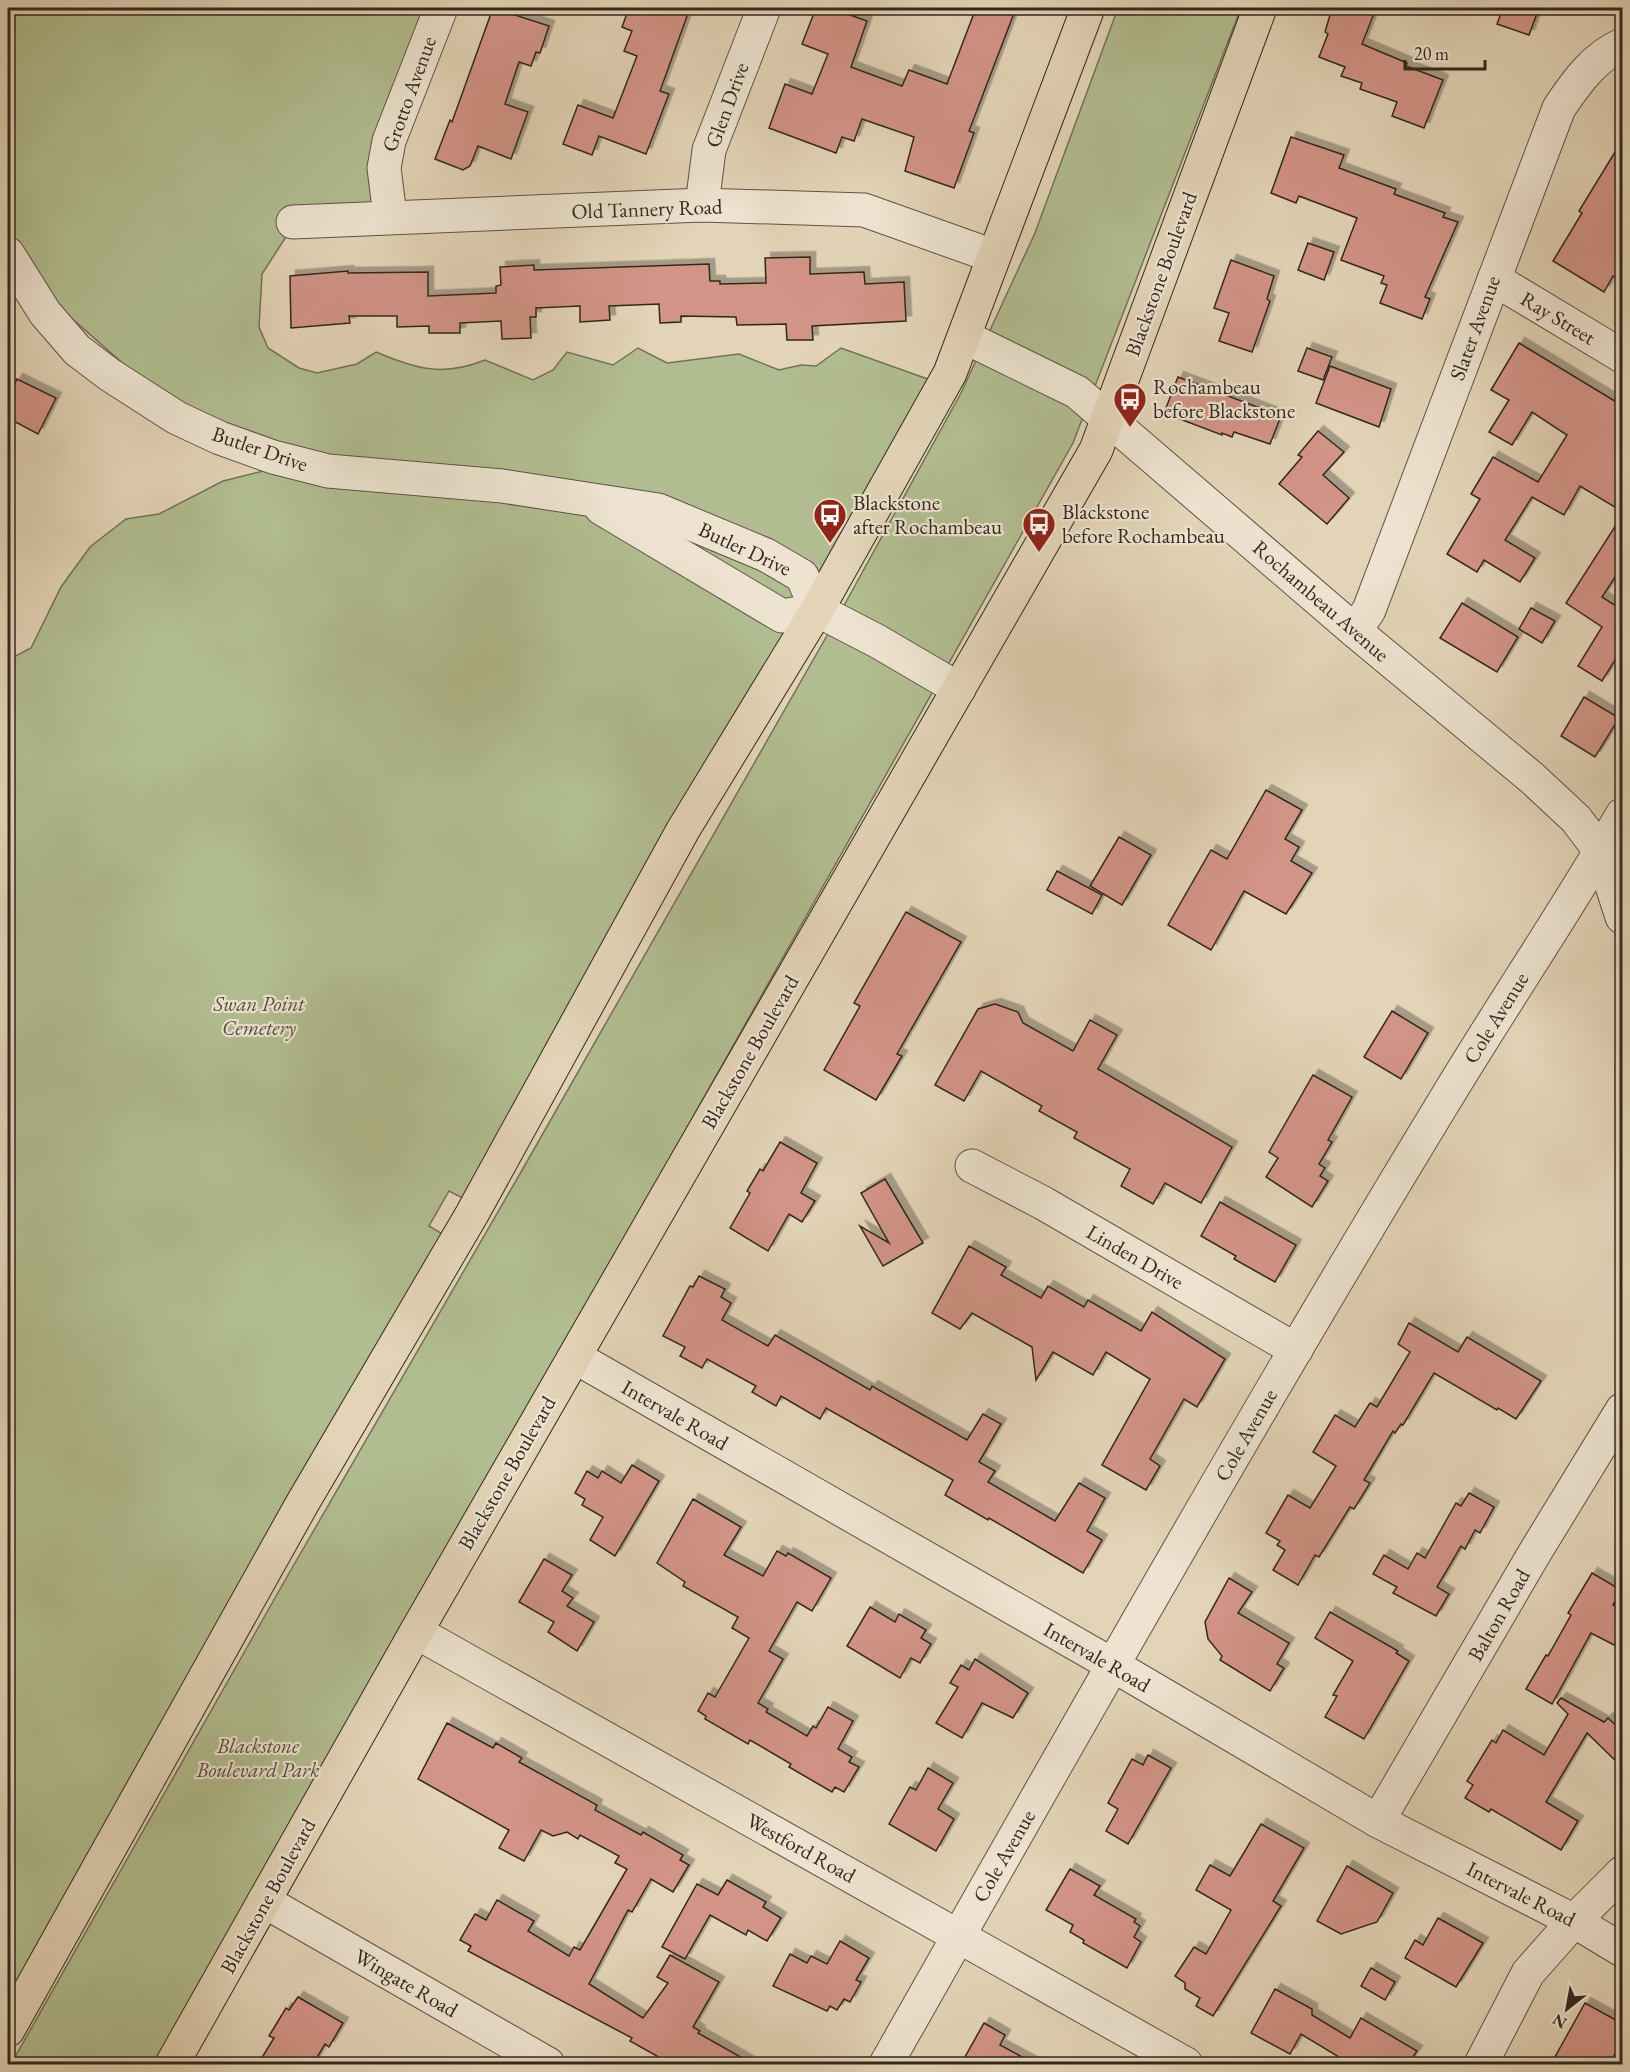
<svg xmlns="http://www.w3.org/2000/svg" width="1630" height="2072" viewBox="0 0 1630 2072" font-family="'EB Garamond',serif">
  <defs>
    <filter id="shadow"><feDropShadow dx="5.5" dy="-5.5" stdDeviation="0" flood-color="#0004"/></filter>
  </defs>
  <rect width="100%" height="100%" fill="#e3d4b7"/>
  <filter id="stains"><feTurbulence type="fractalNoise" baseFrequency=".00333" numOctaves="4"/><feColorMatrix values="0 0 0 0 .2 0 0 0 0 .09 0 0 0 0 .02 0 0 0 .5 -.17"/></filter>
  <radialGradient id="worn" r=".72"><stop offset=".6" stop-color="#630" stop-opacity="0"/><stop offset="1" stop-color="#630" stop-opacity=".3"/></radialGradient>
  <g fill="#b1bd90" stroke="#727257" stroke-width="1.5">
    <path d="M8 8H428L385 206 302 212 262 274 259 327 268 348 299 368 317 373 357 364 376 352C416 369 443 377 485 360L533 380 553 370 567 352 613 365 638 348 667 363 739 354 779 370 801 365 816 366 841 348 936 382 472 1203 449 1191 429 1226 451 1239 8 2009V660L31 648 61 587 90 547 126 519 159 514 223 481 304 461 152 389 35 286 8 234Z"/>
    <polygon points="1118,8 1241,8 1073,443 252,1899 155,2064 11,2064 288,1575 521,1172 841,611 961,393 1035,233"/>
  </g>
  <g fill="#d29487" stroke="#32281e" stroke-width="1.5" filter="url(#shadow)">
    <polygon points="493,8 549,26 540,53 536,52 531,66 519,62 505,104 528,112 511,159 478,146 470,166 463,170 435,159 450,120 452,122"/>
    <polygon points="629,8 690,8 660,91 669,94 646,154 599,136 592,155 563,144 578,105 613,118 637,56 624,51 632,31 622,27"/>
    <polygon points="816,8 830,8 867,21 851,67 902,86 909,70 947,84 976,8 1016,8 969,131 974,133 954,188 905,171 914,137 862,119 854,141 842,137 836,153 769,128 785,84 812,94 828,54 802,44"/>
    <polygon points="1332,8 1376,8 1362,44 1407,63 1406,66 1443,80 1424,128 1392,116 1397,102 1360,89 1362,83 1341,76 1345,67 1319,57 1328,34 1325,32"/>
    <polygon points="1503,8 1539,8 1529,35 1497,24"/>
    <polygon points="1291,137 1344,155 1339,168 1396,189 1394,194 1445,213 1443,217 1458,222 1425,297 1430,299 1422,319 1380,303 1387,285 1381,283 1384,276 1341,260 1357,218 1299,196 1296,203 1271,193"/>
    <polygon points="1623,139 1623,282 1613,276 1604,292 1553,261 1582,213 1579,211"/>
    <polygon points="1308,243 1334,252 1324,280 1298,270"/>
    <polygon points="810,257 810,274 864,272 865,284 904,282 906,321 812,326 813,340 787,340 786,324 737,325 736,317 681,316 681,322 660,323 659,304 609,306 610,320 580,322 580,306 536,308 536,317 530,317 531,338 502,339 501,321 460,323 460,333 429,333 429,326 397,327 397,316 349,316 350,323 291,328 290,276 348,271 348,273 428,272 428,296 496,293 496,286 501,285 500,267 534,265 534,270 709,264 710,281 720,281 720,284 766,283 765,258"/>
    <polygon points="1231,260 1274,276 1267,299 1270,301 1252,352 1219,341 1229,313 1214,308"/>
    <polygon points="1519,343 1623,406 1623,512 1580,486 1564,515 1532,497 1505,540 1535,558 1520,582 1484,560 1477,572 1447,554 1480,499 1471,494 1493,457 1538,482 1567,435 1532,412 1512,445 1489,432 1509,400 1491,390"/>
    <polygon points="1307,348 1332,357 1323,380 1298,371"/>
    <polygon points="1330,366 1391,389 1379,427 1316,403"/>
    <polygon points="1178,377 1281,416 1270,444 1234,432 1232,437 1222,433 1222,435 1164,413"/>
    <polygon points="17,379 56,398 38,434 8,418 8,398"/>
    <polygon points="1318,431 1344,452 1323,475 1349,498 1327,524 1279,484 1302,457 1298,455"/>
    <polygon points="1623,514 1623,565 1602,597 1616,606 1623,594 1623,647 1602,681 1578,666 1602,627 1566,603"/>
    <polygon points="1462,603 1518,637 1497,672 1440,638"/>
    <polygon points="1531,608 1555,621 1542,643 1519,629"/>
    <polygon points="1584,697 1619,718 1595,757 1561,736"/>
    <polygon points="1266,790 1302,810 1285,839 1299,847 1291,861 1312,873 1286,914 1244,891 1211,950 1168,925 1211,850 1227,859"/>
    <polygon points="1119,837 1151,855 1122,905 1090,886"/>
    <polygon points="1057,871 1102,895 1092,914 1047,890"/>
    <polygon points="906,912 961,942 897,1054 902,1056 876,1100 824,1070 860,1006 854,1003"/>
    <polygon points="995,1004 1018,1012 1023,1023 1073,1051 1090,1020 1117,1035 1098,1069 1232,1147 1201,1203 1165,1183 1153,1204 1121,1186 1130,1169 1074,1138 1077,1132 1039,1111 1042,1106 981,1071 964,1101 935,1085 978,1009"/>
    <polygon points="1392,1011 1428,1033 1401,1079 1364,1057"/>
    <polygon points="1313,1075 1352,1097 1328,1140 1332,1142 1319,1164 1325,1168 1320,1176 1328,1181 1312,1207 1266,1177 1278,1158 1269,1152"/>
    <polygon points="780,1142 817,1163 801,1193 815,1201 802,1222 789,1214 768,1251 730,1228 750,1193 747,1191 760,1169 763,1171"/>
    <polygon points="885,1179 923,1243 883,1266 860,1226 889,1243 861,1193"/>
    <polygon points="1220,1202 1296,1245 1275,1282 1234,1259 1236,1256 1201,1236"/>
    <polygon points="969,1246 1006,1267 1001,1275 1041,1298 1048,1286 1084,1307 1088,1300 1141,1331 1152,1312 1225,1359 1197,1407 1184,1399 1150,1459 1160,1466 1146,1490 1102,1465 1150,1379 1106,1352 1093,1375 1053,1352 1036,1380 1032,1347 972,1313 960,1329 932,1313"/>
    <polygon points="699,1276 725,1289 721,1297 731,1303 722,1320 768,1346 775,1335 870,1390 872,1386 967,1440 983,1414 1001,1424 979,1462 995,1471 988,1482 1055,1521 1079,1483 1105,1498 1087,1531 1102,1540 1083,1573 989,1518 988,1520 945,1495 953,1480 826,1408 820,1419 781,1396 776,1406 752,1392 756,1386 707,1359 702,1368 680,1356 685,1347 663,1336 690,1286 693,1287"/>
    <polygon points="1409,1323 1458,1352 1467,1337 1541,1381 1516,1419 1498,1408 1497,1410 1434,1373 1403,1425 1401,1424 1395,1433 1393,1431 1364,1480 1370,1483 1354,1509 1350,1507 1319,1557 1315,1555 1298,1585 1273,1570 1285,1550 1277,1545 1280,1541 1266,1533 1288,1495 1310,1508 1336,1466 1313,1452 1335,1415 1355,1427 1370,1403 1377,1407 1410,1352 1398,1344"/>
    <polygon points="632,1465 659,1481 615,1556 590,1540 603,1517 582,1505 585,1499 575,1493 587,1471 598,1478 602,1471 621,1483"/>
    <polygon points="1469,1493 1494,1507 1480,1533 1475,1530 1465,1549 1461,1546 1437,1587 1449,1594 1436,1616 1393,1593 1397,1587 1373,1574 1384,1555 1408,1569 1417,1553 1425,1558 1456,1503 1461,1506"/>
    <polygon points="693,1499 741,1527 724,1555 763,1576 777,1551 786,1556 788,1553 831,1578 812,1611 797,1602 769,1651 783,1659 758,1703 768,1709 766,1712 807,1736 813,1726 816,1728 828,1707 853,1721 838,1749 852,1757 849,1762 859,1767 844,1792 835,1787 832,1792 789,1767 791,1764 750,1740 748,1744 705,1719 706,1716 698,1711 708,1693 715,1697 749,1638 732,1628 738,1617 683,1586 685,1582 657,1563"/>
    <polygon points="544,1559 572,1575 562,1591 573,1598 567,1606 594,1622 577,1651 548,1632 554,1622 519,1602"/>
    <polygon points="1592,1573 1621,1590 1613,1605 1623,1610 1623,1634 1616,1646 1591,1633 1552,1704 1526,1689 1546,1655 1548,1656 1571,1615 1568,1613"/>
    <polygon points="1229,1578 1252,1592 1238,1613 1289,1643 1277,1664 1284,1668 1270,1691 1220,1660 1222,1656 1208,1639 1205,1622"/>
    <polygon points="870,1607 895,1622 899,1614 926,1630 921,1638 931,1644 920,1663 911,1658 900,1678 847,1646"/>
    <polygon points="1330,1612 1398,1651 1396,1653 1409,1661 1364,1739 1325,1717 1337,1696 1333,1695 1353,1661 1315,1638"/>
    <polygon points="975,1659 1028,1693 1013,1718 982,1703 962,1738 936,1723 958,1687 950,1683 961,1665 969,1670"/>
    <polygon points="1561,1698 1604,1722 1608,1718 1623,1732 1623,1768 1587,1733 1546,1802 1578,1821 1561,1850 1491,1809 1489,1812 1465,1798 1473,1785 1467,1781 1492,1740 1496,1743 1503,1730 1544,1755 1568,1714 1557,1703"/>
    <polygon points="447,1723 493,1748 496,1743 522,1758 519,1762 597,1805 595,1810 641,1835 643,1832 683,1855 680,1860 689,1865 673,1892 651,1879 632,1912 628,1910 589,1984 643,2018 668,1983 657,1977 670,1955 719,1982 693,2027 700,2031 698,2033 753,2064 671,2064 630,2041 632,2038 468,1951 471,1946 460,1940 475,1914 486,1920 497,1900 534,1921 528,1931 569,1956 574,1947 580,1950 627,1869 615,1863 619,1856 580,1835 578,1839 567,1832 553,1836 541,1830 524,1861 499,1848 509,1830 418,1779"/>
    <polygon points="1148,1755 1171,1768 1128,1844 1106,1831 1118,1809 1108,1803 1132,1759 1143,1765"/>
    <polygon points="928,1768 953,1783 938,1809 954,1819 936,1851 889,1824 910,1787 916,1790"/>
    <polygon points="1261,1824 1304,1848 1273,1901 1281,1906 1213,2016 1196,2006 1200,1998 1185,1989 1185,1983 1175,1976 1194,1947 1206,1954 1231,1910 1196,1890 1210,1865 1230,1876"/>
    <polygon points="1347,1866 1393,1893 1377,1922 1341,1934 1317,1921"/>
    <polygon points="1070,1869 1100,1886 1094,1895 1136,1919 1134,1922 1140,1926 1134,1937 1141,1942 1127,1968 1083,1943 1084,1940 1070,1932 1073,1925 1046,1910"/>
    <polygon points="727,1880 766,1902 763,1907 781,1918 767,1941 748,1930 746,1935 710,1915 685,1959 662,1947 697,1884 718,1895"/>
    <polygon points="1438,1918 1483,1943 1456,1987 1405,1958 1415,1940 1423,1945"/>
    <polygon points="840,1941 869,1958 856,1980 861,1982 850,2002 844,1999 837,2010 830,2006 827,2011 773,1986 790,1954 807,1963 811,1956 827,1964"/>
    <polygon points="1371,1968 1395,1982 1385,2000 1361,1986"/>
    <polygon points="1275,1989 1312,2009 1312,2015 1350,2038 1361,2018 1417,2051 1408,2064 1335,2064 1339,2057 1301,2034 1290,2054 1251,2033"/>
    <polygon points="298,1997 343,2023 329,2047 325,2044 313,2064 258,2064 274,2038 269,2036 286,2008 289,2010"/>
    <polygon points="1585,2003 1623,2024 1623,2059 1615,2054 1609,2064 1551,2064"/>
    <polygon points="984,2023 1005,2035 1000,2045 1035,2064 961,2064"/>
  </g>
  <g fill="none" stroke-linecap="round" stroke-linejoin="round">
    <defs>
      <g id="minor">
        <polyline points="702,205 709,150 764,8"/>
        <polyline points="390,216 384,168 389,141 441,8"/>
        <polyline points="293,222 702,205 864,210 993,256"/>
        <polyline points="8,254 45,313 77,350 110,375 177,418 220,438 273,457 328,471 502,486 658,510 766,555 802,576 817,610"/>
        <polyline points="1494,279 1622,356"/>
        <polyline points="965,337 1077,392 1355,631 1532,778 1576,819 1601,852 1622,917"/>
        <polyline points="601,508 782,616 817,610 877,641 959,689"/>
        <path d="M1355 631 1369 610 1559 108C1576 83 1594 57 1622 45"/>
        <polyline points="972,1166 1043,1203 1296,1350"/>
        <polyline points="575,1357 1111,1664 1378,1821 1574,1921 1622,1950"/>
        <polyline points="416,1632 1186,2064"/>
        <polyline points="1378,1821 1534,1554 1622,1410"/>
        <polyline points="264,1901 548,2064"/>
        <path d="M886 2064C1069 1741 1252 1417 1445 1100 1503 1004 1566 911 1622 815"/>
        <polyline points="1481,2064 1528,1973 1574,1921 1622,1873"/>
      </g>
      <g id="major">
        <polyline points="8,2030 302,1504 472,1214 683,830 817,610 950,373 1088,8"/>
        <polyline points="172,2064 416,1632 1096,450 1260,8"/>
      </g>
    </defs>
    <use href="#minor" stroke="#5e5344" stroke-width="35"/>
    <use href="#major" stroke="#32281e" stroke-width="35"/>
    <use href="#minor" stroke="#ede3d0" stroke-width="33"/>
    <use href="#major" stroke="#e3d4b7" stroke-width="33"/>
  </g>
  <defs>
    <symbol id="bus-pin" viewBox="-11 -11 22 30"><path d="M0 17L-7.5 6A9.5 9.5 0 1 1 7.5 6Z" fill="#8f2418" stroke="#ede3d0"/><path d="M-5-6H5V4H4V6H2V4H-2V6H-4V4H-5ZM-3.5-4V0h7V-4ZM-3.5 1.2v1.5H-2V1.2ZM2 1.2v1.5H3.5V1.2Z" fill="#fff"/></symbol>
  </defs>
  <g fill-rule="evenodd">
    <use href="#bus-pin" x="1111" y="380" width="38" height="52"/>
    <use href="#bus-pin" x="811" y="496" width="38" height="52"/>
    <use href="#bus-pin" x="1020" y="505" width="38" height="52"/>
  </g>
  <g text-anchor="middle" stroke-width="4.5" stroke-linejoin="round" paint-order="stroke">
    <g font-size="21" fill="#32281e" stroke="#ede3d0">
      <text transform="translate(409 94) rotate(-70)" y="7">Grotto Avenue</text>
      <text transform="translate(727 105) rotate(-70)" y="7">Glen Drive</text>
      <text transform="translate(647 209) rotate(-2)" y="7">Old Tannery Road</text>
      <text transform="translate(1161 274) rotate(-70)" y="7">Blackstone Boulevard</text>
      <text transform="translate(1558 318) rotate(31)" y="7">Ray Street</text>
      <text transform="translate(1475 328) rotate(-70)" y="7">Slater Avenue</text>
      <text transform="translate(260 449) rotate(19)" y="7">Butler Drive</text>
      <text transform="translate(745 549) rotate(25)" y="7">Butler Drive</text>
      <text transform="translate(1321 601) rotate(41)" y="7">Rochambeau Avenue</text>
      <text transform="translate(1496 1018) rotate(-58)" y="7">Cole Avenue</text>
      <text transform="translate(750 1052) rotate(-60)" y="7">Blackstone Boulevard</text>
      <text transform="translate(1135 1257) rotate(30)" y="7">Linden Drive</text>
      <text transform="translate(675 1415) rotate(30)" y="7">Intervale Road</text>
      <text transform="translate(1246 1435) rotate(-60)" y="7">Cole Avenue</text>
      <text transform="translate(507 1473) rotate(-60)" y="7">Blackstone Boulevard</text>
      <text transform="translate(1499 1615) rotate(-60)" y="7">Balton Road</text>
      <text transform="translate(1097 1657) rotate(30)" y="7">Intervale Road</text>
      <text transform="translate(801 1848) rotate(29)" y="7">Westford Road</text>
      <text transform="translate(1004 1856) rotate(-60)" y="7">Cole Avenue</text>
      <text transform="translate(1521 1894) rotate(27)" y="7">Intervale Road</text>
      <text transform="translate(268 1896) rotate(-61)" y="7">Blackstone Boulevard</text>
      <text transform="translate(406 1983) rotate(30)" y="7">Wingate Road</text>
    </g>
    <g font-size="21" fill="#32281e" stroke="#ede3d0" text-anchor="start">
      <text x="1153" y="394">Rochambeau<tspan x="1153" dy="24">before Blackstone</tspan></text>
      <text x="853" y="510">Blackstone<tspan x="853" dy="24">after Rochambeau</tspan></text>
      <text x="1062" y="519">Blackstone<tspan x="1062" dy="24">before Rochambeau</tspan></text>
    </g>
    <g font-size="21" font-style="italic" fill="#524d3a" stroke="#ede3d0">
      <text x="259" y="1011">Swan Point<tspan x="259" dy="24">Cemetery</tspan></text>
      <text x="258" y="1753">Blackstone<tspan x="258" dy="24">Boulevard Park</tspan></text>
    </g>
  </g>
  <rect width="1630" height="2072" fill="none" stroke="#e3d4b7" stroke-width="30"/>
  <rect x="9" y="9" width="1612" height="2054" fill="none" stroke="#32281e" stroke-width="3"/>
  <rect x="15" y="15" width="1600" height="2042" fill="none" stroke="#32281e" stroke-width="1.5"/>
  <g transform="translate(1567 2009) rotate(211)" stroke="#ede3d0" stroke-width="4.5" paint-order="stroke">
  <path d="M0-4.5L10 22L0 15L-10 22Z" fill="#32281e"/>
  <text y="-9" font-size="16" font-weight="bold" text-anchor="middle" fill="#32281e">N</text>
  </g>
  <path d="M1405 60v9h80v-9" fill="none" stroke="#32281e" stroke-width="3"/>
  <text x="1414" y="60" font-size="18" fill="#32281e" stroke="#ede3d0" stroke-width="4.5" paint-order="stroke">20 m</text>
  <rect width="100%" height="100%" filter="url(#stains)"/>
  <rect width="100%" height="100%" fill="url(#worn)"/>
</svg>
